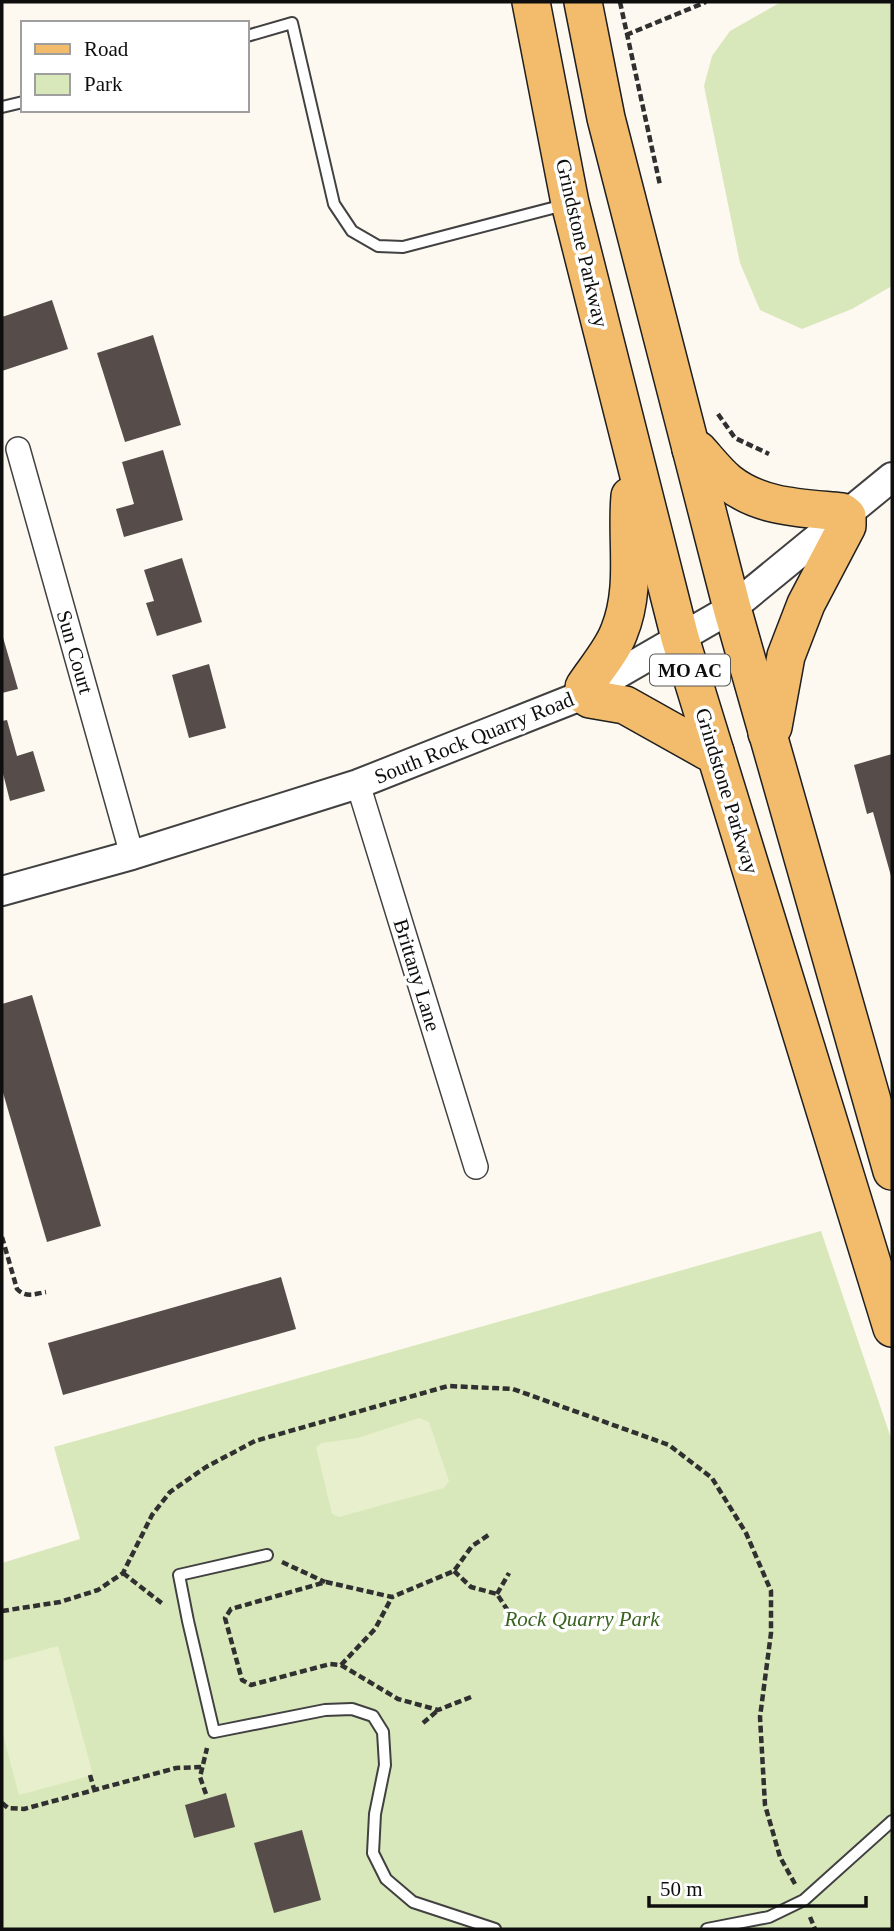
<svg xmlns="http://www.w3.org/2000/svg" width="894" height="1931" viewBox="0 0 894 1931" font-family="'Times New Roman',serif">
  <rect width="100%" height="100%" fill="#fef9f0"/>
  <g fill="#d9e8bb">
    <polygon points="781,2 892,2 892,286 852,309 802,329 760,310 740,263 704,86 712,56 730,31"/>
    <polygon points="821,1231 892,1441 892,1929 2,1929 2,1563 80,1539 54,1447"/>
  </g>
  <g fill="#e8efcc">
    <polygon points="419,1418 429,1422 449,1481 444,1488 339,1517 332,1514 316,1447 322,1443 358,1438"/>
    <polygon points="58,1646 93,1775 19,1795 2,1731 2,1661"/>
  </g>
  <g fill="#564d4b">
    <polygon points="52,300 68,349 2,371 2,317"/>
    <polygon points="153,335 181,425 125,442 97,353"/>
    <polygon points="163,450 183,520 124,537 116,509 134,504 122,462"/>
    <polygon points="182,558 202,622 157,636 146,603 154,601 144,570"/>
    <polygon points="2,634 18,689 2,693"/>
    <polygon points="209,664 226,728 189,738 172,675"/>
    <polygon points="7,720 17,756 33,751 45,791 10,801 2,770 2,721"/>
    <polygon points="892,754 892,876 891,876 873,812 867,814 854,765"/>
    <polygon points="32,995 101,1226 47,1242 2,1089 2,1004"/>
    <polygon points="281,1277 296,1329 63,1395 48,1343"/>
    <polygon points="226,1793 235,1827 194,1838 185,1805"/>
    <polygon points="302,1830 321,1900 274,1913 254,1843"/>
  </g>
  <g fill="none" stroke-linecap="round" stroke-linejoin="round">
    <defs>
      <g id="service">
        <polyline points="247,36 292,23 334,204 352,231 378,246 403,247 564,205"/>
        <polyline points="2,107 23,102"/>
        <polyline points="267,1555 179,1575 188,1621 214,1732 325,1710 352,1709 373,1716 383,1732 385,1765 375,1814 373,1853 386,1879 413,1902 495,1929"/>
        <polyline points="707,1929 769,1917 804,1900 892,1821"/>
      </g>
      <g id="minor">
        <polyline points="18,449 132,855"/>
        <polyline points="358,784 476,1167"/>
      </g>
      <polyline id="tertiary" points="2,891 132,855 358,784 578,697 732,608 892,477"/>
      <g id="primary">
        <polyline points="531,2 570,203 680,638 892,1328"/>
        <polyline points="583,2 606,118 732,608 892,1171"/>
        <path d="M691 449 698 450C708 461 717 473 728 482 761 508 802 508 842 512L847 516V526L806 604 786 656 773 727 767 733"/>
        <path d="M630 496C626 542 637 588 619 632 612 651 595 670 584 687V695L590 699 625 705 707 751 715 752"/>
      </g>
    </defs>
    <use href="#service" stroke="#414141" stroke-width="14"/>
    <use href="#minor" stroke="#414141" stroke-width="26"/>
    <use href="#tertiary" stroke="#414141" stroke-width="32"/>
    <use href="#primary" stroke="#1f1f1f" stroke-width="40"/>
    <g stroke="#303030" stroke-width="4.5" stroke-dasharray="7 3.5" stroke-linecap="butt">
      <polyline points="620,2 660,185"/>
      <polyline points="626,35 706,2"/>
      <polyline points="718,414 735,438 769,454"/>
      <path d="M2 1237 17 1289C26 1298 34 1294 46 1292"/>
      <polyline points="282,1562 325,1582"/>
      <polyline points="454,1571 471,1587 497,1594 514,1620"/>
      <polyline points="123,1573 164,1605"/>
      <polyline points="497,1594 509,1573"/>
      <polyline points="2,1611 60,1602 98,1590 123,1573 152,1515 170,1492 206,1467 255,1441 448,1386 513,1389 669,1445 712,1478 746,1533 771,1591 771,1633 760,1717 765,1805 780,1857 795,1884"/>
      <polyline points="341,1665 375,1629 392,1597"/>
      <polyline points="471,1697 438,1710 398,1699 341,1665 330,1664 251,1685 242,1680 225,1618 231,1609 326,1582 392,1597 454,1571 472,1546 490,1534"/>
      <polyline points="423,1723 437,1711"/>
      <polyline points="90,1775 94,1789"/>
      <polyline points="206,1794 200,1777 207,1748"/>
      <polyline points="2,1803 8,1808 24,1809 176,1768 202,1767"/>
      <polyline points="810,1917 815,1929"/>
    </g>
    <use href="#service" stroke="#fff" stroke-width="10"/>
    <use href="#minor" stroke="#fff" stroke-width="23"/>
    <use href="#tertiary" stroke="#fff" stroke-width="28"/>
    <use href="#primary" stroke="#f2bc6c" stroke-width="37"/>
  </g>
  <g text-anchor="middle" stroke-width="7" stroke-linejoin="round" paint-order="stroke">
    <rect fill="#fff" stroke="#565656" stroke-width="2" x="650" y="654.5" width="80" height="31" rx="5"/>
    <g font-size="19" font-weight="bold" fill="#0e0e0e">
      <text x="690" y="677">MO AC</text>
    </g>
    <g font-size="21" fill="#0e0e0e" stroke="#fff">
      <text transform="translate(582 243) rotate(77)" y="7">Grindstone Parkway</text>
      <text transform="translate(75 652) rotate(74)" y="7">Sun Court</text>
      <text transform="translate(474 738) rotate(-22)" y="7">South Rock Quarry Road</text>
      <text transform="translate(727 791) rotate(73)" y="7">Grindstone Parkway</text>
      <text transform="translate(417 975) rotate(73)" y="7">Brittany Lane</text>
    </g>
    <g font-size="21" font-style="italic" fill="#396321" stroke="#fff">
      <text x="582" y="1626">Rock Quarry Park</text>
    </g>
  </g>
  <rect width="894" height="1931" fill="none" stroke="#0e0e0e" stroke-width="7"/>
  <rect x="21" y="21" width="228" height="91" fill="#ffffff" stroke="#9f9f9f" stroke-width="2"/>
  <rect x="35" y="44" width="35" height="10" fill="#f2bc6c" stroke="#9f9f9f" stroke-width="2"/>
  <text x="84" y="56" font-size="21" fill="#0e0e0e">Road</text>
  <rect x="35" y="74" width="35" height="21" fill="#d9e8bb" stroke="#9f9f9f" stroke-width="2"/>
  <text x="84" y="91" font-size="21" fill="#0e0e0e">Park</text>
  <path d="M649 1896v10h217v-10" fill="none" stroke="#0e0e0e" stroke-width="3.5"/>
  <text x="660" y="1896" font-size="21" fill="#0e0e0e" stroke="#ffffff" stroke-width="5" paint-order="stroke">50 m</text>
</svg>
